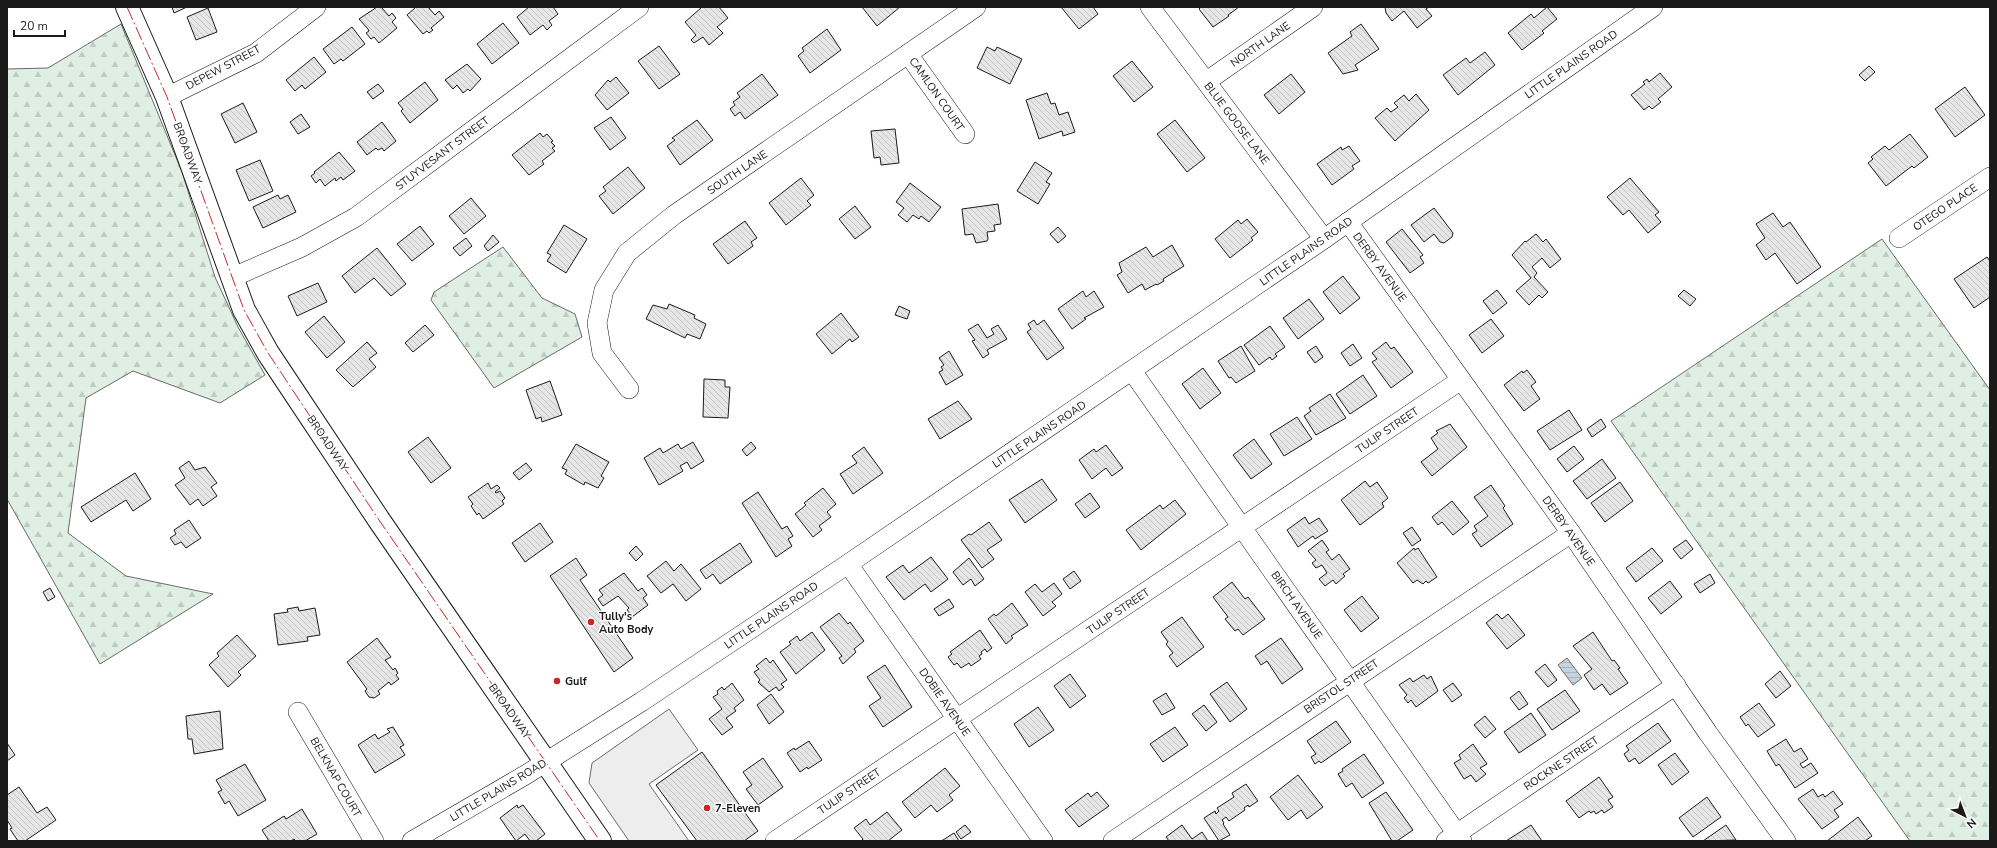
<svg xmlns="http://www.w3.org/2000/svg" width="1997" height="848" viewBox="0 0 1997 848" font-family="'Nunito Sans',sans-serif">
  <defs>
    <pattern id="forest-firs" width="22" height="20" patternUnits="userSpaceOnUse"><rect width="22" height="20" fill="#e0efe3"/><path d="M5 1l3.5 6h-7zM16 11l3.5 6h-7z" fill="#c0ccc2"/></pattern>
    <pattern id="water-rules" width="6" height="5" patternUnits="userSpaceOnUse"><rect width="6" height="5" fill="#c6d2dc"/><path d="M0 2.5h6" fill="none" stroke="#aab4bc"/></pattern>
    <pattern id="building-back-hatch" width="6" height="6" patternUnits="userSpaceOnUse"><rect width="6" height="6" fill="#e6e6e6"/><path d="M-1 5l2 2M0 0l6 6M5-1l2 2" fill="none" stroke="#c5c5c5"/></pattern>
  </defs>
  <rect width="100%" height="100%" fill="#fff"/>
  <g fill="url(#forest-firs)" stroke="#6a6a6a">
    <polygon points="121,24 182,172 215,277 238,327 265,375 220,403 133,371 86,398 68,533 126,576 213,594 100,664 7,499 7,69 48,68"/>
    <polygon points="1882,239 1990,390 1990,841 1910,841 1611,421"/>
    <polygon points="503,247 542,298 575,314 582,337 494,388 431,300 434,292"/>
  </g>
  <polygon fill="#ededed" stroke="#6a6a6a" points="669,709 698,750 649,784 689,841 629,841 589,783 592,763"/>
  <polygon fill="url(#water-rules)" stroke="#6a6a6a" points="1567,658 1582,678 1573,685 1558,665"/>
  <g fill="url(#building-back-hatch)" stroke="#1a1a1a">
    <polygon points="172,7 187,7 174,13"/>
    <polygon points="377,7 381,7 389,16 392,13 396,18 392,22 397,28 379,43 374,37 371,39 366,33 369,31 368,29 359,19"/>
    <polygon points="416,7 428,7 435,15 439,11 444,17 431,28 433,30 429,33 427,31 423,34 407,15"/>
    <polygon points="529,7 553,7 558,14 549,21 552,25 547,30 543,25 530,35 517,17"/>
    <polygon points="702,7 719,7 728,18 717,27 723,33 709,45 703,37 694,43 691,40 696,35 685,22"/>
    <polygon points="862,7 900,7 877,26"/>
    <polygon points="1061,7 1093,7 1098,14 1079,29"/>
    <polygon points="1201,7 1239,7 1228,15 1229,16 1213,27 1199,9"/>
    <polygon points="1385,7 1429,7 1426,9 1432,16 1417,28 1404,11 1392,21 1386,13"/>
    <polygon points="1547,7 1557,19 1542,31 1544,33 1522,50 1508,33 1531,14 1534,18"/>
    <polygon points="208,8 217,32 196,40 187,17"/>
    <polygon points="503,23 519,43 492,64 477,44"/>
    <polygon points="1361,24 1379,49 1355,65 1358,70 1343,74 1328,53 1352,36 1350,32"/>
    <polygon points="352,27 365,44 343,61 341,59 334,64 323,49"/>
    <polygon points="827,29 841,50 810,73 798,56 804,51 802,48"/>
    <polygon points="659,46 680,74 659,89 638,61"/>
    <polygon points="987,47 995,51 997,47 1022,59 1010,84 977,68"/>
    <polygon points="1485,52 1495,65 1458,95 1443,75 1466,58 1470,63"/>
    <polygon points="314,57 326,72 305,89 302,85 295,91 286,80"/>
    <polygon points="1132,61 1153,87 1134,102 1113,76"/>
    <polygon points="467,64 481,79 470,91 468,89 463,93 457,85 453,89 445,80"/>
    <polygon points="1869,66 1875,72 1865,81 1859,75"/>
    <polygon points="1660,73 1672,87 1658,99 1661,102 1652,109 1649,106 1644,110 1631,95 1645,84 1643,82 1647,79 1649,82"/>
    <polygon points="762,74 778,95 745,119 740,112 735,116 730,109 735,105 733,102 740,97 737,93"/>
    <polygon points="1291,74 1305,92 1279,114 1264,95"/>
    <polygon points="616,77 629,93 607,110 595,95 608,80 610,82"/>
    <polygon points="425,82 438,100 410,123 401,111 403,109 398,103"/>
    <polygon points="378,84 384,91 373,99 367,92"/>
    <polygon points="1965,87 1985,115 1955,137 1935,109"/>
    <polygon points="1047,93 1051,104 1055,103 1059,115 1068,112 1075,132 1063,136 1062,131 1039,139 1026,100"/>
    <polygon points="1416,94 1429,110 1395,141 1375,118 1387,108 1391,112 1398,107 1394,103 1404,95 1409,101"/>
    <polygon points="243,103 257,132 235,143 221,114"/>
    <polygon points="301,114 310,127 298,134 290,122"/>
    <polygon points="611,117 626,138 610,150 594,128"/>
    <polygon points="697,120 713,140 680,165 667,146 675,140 672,138"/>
    <polygon points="1175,120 1205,158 1187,172 1157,134"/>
    <polygon points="382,122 396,141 384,151 382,148 378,150 376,148 367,155 357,142"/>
    <polygon points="895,129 899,163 881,165 880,157 874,158 871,131"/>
    <polygon points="540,133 543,137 547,134 553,141 551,142 555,146 552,148 555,151 542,161 544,164 529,175 512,155"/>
    <polygon points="1910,134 1928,157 1914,168 1912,166 1886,186 1868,163 1873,159 1871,157 1885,146 1889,150"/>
    <polygon points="1349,146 1360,161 1352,166 1354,169 1332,185 1317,164 1341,147 1342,150"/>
    <polygon points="339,152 355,171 343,180 341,177 336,181 335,178 325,186 320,179 316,183 311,176 315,173 314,172"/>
    <polygon points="260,160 273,191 249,201 236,170"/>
    <polygon points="1035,162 1052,173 1046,182 1050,184 1038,204 1017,191"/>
    <polygon points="628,167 645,188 613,214 599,196 606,191 603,187"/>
    <polygon points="801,178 814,195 807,201 811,205 786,225 769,203"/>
    <polygon points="1630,178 1659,212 1655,215 1661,222 1648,233 1629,210 1623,215 1607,197"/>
    <polygon points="910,183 941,207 929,222 921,216 919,219 913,215 907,222 898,215 904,208 896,202"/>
    <polygon points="278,195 280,199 288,195 296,212 263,228 253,207"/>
    <polygon points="471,198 486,216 464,234 449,216"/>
    <polygon points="998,204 1001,224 994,225 995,231 987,232 988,239 987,241 976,243 973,234 965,235 962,209"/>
    <polygon points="855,206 871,227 855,239 839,219"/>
    <polygon points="1434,208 1453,233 1452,237 1444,243 1440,242 1434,234 1424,242 1411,225"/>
    <polygon points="1773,213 1783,227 1790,222 1821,267 1797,284 1775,253 1766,260 1756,245 1765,238 1756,224"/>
    <polygon points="1247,219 1258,232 1251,238 1253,240 1230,258 1215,239 1238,220 1241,224"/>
    <polygon points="745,221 757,238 751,242 753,246 728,264 713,244"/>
    <polygon points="564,225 587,239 566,273 547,261 551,255 547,253"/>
    <polygon points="420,226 434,244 412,261 397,244"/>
    <polygon points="1058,227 1066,236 1058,243 1050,234"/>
    <polygon points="1402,229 1423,255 1420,257 1424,263 1410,273 1386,242"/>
    <polygon points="1536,234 1543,242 1546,239 1561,259 1550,268 1542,258 1532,267 1537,273 1534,277 1548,292 1542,298 1539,295 1529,305 1516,291 1531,278 1512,255 1525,241 1526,242"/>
    <polygon points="493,235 499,242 488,251 484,246"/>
    <polygon points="466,238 472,246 460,256 453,248"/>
    <polygon points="1172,245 1184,266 1163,279 1164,281 1157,285 1156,284 1145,290 1142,284 1128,293 1117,275 1122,272 1119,263 1146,247 1153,257"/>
    <polygon points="377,248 406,284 391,296 374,278 355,293 342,276"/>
    <polygon points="1987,257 1990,261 1990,297 1974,308 1954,279"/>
    <polygon points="1343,276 1360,298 1340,314 1323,292"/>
    <polygon points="318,283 327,302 297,316 288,296"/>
    <polygon points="1497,290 1507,303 1493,314 1483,301"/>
    <polygon points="1684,290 1696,299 1690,306 1678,296"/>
    <polygon points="1083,291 1086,297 1094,291 1104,307 1084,318 1086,319 1072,329 1058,309"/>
    <polygon points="1309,299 1324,319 1298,339 1283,318"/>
    <polygon points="669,304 695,315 694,318 706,324 700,339 687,334 685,338 646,319 653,305 667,309"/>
    <polygon points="899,306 910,311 907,319 895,315"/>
    <polygon points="841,313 859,337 852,342 850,339 832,354 816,334"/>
    <polygon points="324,316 345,342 327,358 305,332"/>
    <polygon points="1491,319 1504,336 1482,353 1469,335"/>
    <polygon points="1034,320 1037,325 1044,320 1064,348 1047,360 1027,332 1031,329 1028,324"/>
    <polygon points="978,324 987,338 994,334 991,329 998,325 1007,339 987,350 989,354 983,358 972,341 975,340 968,330"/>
    <polygon points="425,325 434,335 413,352 405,343"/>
    <polygon points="1270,326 1285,347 1275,354 1277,356 1272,360 1270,357 1259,365 1244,345"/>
    <polygon points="367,342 377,353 369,359 376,367 353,387 336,370"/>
    <polygon points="1386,342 1391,349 1394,347 1413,372 1391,388 1372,362 1377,359 1372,353"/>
    <polygon points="1353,344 1362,358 1350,366 1341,353"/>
    <polygon points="1241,346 1255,371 1236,383 1231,377 1229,378 1218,361"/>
    <polygon points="1316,346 1323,357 1315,363 1307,352"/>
    <polygon points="949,351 963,375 946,385 939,372 943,370 941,367 944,365 939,358"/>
    <polygon points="1203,368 1221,393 1200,409 1182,384"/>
    <polygon points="1527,370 1536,382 1531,386 1540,399 1524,411 1504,385 1522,371 1523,373"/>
    <polygon points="1363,375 1377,396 1350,414 1336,394"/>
    <polygon points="704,379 725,380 725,387 730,387 728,418 703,417"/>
    <polygon points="550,381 562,415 542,422 541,417 536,419 526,390"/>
    <polygon points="1330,394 1346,418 1316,435 1304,416 1311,411 1309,408"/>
    <polygon points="958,401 972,419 940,439 928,419"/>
    <polygon points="1569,410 1582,430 1550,450 1537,431"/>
    <polygon points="1297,417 1312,439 1284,456 1270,434"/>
    <polygon points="1601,419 1606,427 1592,437 1587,429"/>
    <polygon points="1450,424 1467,447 1432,476 1421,462 1438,449 1431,438 1438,433 1436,431"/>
    <polygon points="428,437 451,468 431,483 408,452"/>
    <polygon points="1254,439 1272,464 1251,479 1233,455"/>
    <polygon points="693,442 704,461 691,469 687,462 680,466 683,471 659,485 644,458 660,448 663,453 678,444 681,449"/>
    <polygon points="751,442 756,448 747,456 742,450"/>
    <polygon points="576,444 609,462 601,476 604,478 598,488 585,482 584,485 565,474 567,470 562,468"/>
    <polygon points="1106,445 1123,468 1112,476 1106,468 1092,479 1079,460 1094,449 1096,452"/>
    <polygon points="1574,446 1584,459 1567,472 1557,459"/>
    <polygon points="864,447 883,473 853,494 840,474 857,463 852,456"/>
    <polygon points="1602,459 1616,478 1587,499 1573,481"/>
    <polygon points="189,461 195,470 205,467 217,483 211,487 217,496 203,506 198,499 190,505 175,485 185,478 179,468"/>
    <polygon points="526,463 532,470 519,480 513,473"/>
    <polygon points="135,473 151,499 133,511 126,500 91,522 81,507"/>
    <polygon points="1042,479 1057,500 1025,523 1009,500"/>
    <polygon points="1365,481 1370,487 1377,482 1388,498 1382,503 1384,507 1360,525 1341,500"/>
    <polygon points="1620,482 1633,501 1605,522 1591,503"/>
    <polygon points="488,483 491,489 497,485 500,488 495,492 496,493 500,491 505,498 502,501 504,504 483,519 479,513 477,515 471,506 473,504 468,497"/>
    <polygon points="1491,485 1505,506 1503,508 1513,524 1481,547 1472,534 1477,531 1474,526 1488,516 1474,497"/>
    <polygon points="823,488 836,504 827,512 831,517 819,526 822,530 813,537 795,514 806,505 804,503"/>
    <polygon points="758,492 782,529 787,526 793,536 788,539 792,546 776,557 742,503"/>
    <polygon points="1090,493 1100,507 1085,518 1075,504"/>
    <polygon points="1175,500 1186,514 1141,550 1126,530 1160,505 1163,509"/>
    <polygon points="1452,501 1469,522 1453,535 1442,522 1438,525 1432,517"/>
    <polygon points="1305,517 1309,524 1319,518 1328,531 1315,539 1313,536 1298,547 1287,530"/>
    <polygon points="189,520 201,538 186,548 181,542 175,545 170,538 176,534 174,530"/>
    <polygon points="989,522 1002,540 987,550 994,559 982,568 961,540 969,534 971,535"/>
    <polygon points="540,523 553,542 525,562 512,543"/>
    <polygon points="1412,527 1421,540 1412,546 1403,533"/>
    <polygon points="1322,540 1329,550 1326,552 1332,560 1339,554 1350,569 1343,574 1345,576 1336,584 1333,580 1325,586 1319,579 1327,573 1322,565 1316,568 1312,563 1316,560 1308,551"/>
    <polygon points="1686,540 1693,549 1681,559 1673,549"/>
    <polygon points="740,543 752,562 720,584 713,574 706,579 700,570"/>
    <polygon points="636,546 643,554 636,561 629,553"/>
    <polygon points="1414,548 1415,550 1418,548 1437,577 1428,583 1426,581 1423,584 1417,580 1413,583 1397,563"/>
    <polygon points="1652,548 1663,561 1636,582 1626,568"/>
    <polygon points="931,557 948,579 931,592 925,584 904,600 886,577 903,565 909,573"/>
    <polygon points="576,558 587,575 580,580 633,658 614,672 550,576"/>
    <polygon points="969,558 984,579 975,586 971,579 963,585 953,572"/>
    <polygon points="666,561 674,571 681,564 701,589 686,601 673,584 661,593 647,576"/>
    <polygon points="1074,571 1081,581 1070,589 1063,579"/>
    <polygon points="624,573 638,591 642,588 647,595 643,598 648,605 632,617 627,610 629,608 618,596 603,606 598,599 603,595 599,590"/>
    <polygon points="1710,574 1715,583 1700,593 1694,584"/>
    <polygon points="1670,581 1682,597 1661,614 1648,598"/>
    <polygon points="1232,582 1245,599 1248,597 1265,619 1243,635 1238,629 1235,631 1225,619 1228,617 1213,597"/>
    <polygon points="1054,583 1062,594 1052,602 1056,606 1043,616 1025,592 1035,584 1042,592"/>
    <polygon points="50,588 55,597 48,601 43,592"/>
    <polygon points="1362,596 1379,618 1361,632 1344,610"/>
    <polygon points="949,599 954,607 939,616 934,609"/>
    <polygon points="1012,603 1028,625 1011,636 1013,638 1006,644 988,619 994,614 996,616"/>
    <polygon points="298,607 299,611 315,608 320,635 307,637 308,641 278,645 274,614 288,612 287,609"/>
    <polygon points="839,613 848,624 850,622 864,641 854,649 856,652 843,664 839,658 842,656 820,627"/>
    <polygon points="1497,614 1502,619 1508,614 1525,635 1507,649 1486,623"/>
    <polygon points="1182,617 1204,647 1177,667 1169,656 1173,653 1166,644 1168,642 1161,632"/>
    <polygon points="980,630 992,648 987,652 985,649 981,652 982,654 979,656 981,659 971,666 969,663 961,668 957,663 954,665 948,657 952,654 950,652"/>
    <polygon points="812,632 825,650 796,674 780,652 791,644 789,642 797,636 800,641"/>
    <polygon points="1593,632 1612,661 1614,660 1620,668 1618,669 1628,683 1610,695 1602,684 1594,690 1584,675 1592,669 1573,646"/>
    <polygon points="237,635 256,656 238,672 241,675 228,687 209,665 219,656 217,653"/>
    <polygon points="377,638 391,657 385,660 393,670 395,668 398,673 396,675 399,679 391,685 389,682 378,691 380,694 374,698 369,697 365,691 367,689 347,662"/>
    <polygon points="1281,638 1303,669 1282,684 1267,661 1261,665 1255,656"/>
    <polygon points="766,658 770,663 773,660 787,680 781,684 784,687 779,691 776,687 769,692 758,682 760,680 754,672 759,669 756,666"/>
    <polygon points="1545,664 1557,680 1548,687 1535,672"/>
    <polygon points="885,665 912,707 883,727 869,706 881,698 867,677"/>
    <polygon points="1780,671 1791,686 1776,698 1765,684"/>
    <polygon points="1070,674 1086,696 1070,708 1054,686"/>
    <polygon points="1424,675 1427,679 1431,676 1438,691 1416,707 1411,700 1408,703 1404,698 1407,695 1399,685 1410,678 1413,682"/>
    <polygon points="1227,682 1247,709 1230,722 1210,694"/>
    <polygon points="732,683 744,700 734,708 736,711 726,718 733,727 722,735 709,719 722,709 713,697 718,694 717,691 722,687 724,690"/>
    <polygon points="1453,683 1462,695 1452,702 1443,690"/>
    <polygon points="1565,690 1580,711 1552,730 1537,709"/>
    <polygon points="1519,691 1528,704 1519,710 1510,698"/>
    <polygon points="1166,693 1175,708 1162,715 1153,701"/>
    <polygon points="771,694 784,712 769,724 757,705"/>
    <polygon points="1759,703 1775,725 1758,737 1748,724 1746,726 1740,717"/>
    <polygon points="1204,705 1217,722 1206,731 1192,714"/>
    <polygon points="1038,707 1054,730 1029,747 1014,724"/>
    <polygon points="220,711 223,749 194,754 192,739 188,739 186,716"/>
    <polygon points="1531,713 1546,735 1519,753 1504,732"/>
    <polygon points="1485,716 1496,729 1485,738 1474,725"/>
    <polygon points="1336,721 1351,742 1321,763 1319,761 1315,764 1311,757 1316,754 1307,741"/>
    <polygon points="1658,723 1671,741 1639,764 1635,758 1629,762 1624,754 1629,750 1626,746"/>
    <polygon points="393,727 404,745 400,747 405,755 375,773 358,745 375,734 378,739 390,732 387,729"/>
    <polygon points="1175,727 1188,745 1163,762 1150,744"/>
    <polygon points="1786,739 1794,752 1801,748 1808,759 1800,764 1803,768 1811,763 1818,773 1795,788 1779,764 1776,766 1767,751"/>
    <polygon points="809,741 822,760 808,769 807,767 800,772 787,753 794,748 795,750"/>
    <polygon points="7,743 15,755 7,761"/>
    <polygon points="1473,744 1487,764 1480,768 1486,774 1476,782 1471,775 1464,779 1454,763 1461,759 1459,755"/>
    <polygon points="702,752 758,831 744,841 697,841 656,785"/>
    <polygon points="1675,753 1689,772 1672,785 1658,765"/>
    <polygon points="1364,754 1384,783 1362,798 1352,783 1346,787 1338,774 1343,771 1342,769"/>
    <polygon points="763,758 783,787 758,805 746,789 752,785 743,772"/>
    <polygon points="245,764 266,800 238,816 229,801 225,804 218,792 222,790 216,780"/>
    <polygon points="945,768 960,786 949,795 953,800 937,812 931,805 915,818 902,802"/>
    <polygon points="1298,775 1323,807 1307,819 1301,810 1288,820 1270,797"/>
    <polygon points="1599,777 1613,797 1608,800 1613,807 1604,813 1602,810 1596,814 1594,811 1591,813 1589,811 1579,818 1566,801"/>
    <polygon points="1246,784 1258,801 1249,807 1248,805 1244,808 1245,810 1229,821 1226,817 1222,820 1224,823 1223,824 1230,835 1219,841 1204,818 1215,811 1216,814 1219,811 1217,808 1234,797 1232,793"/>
    <polygon points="19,787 37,813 47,807 56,820 25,841 18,841 10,829 12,828 7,820 7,795"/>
    <polygon points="1813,789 1818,797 1823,794 1825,797 1833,791 1843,804 1834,810 1839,817 1822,829 1798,799"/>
    <polygon points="1097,792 1109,806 1079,827 1065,810 1088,793 1091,797"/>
    <polygon points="1386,792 1413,830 1397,841 1392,841 1369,803"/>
    <polygon points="1707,797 1721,817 1693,837 1679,818"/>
    <polygon points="517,805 518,808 523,805 545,834 536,841 530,841 525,834 516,841 500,818"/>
    <polygon points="302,809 317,834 305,841 296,841 294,839 291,841 269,841 262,830 284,816 286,819"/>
    <polygon points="887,812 902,830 888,841 861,841 863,839 854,828 866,819 870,825"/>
    <polygon points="1858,817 1872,836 1865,841 1827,841"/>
    <polygon points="965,825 971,832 961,839 956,832"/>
    <polygon points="1182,825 1192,839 1202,832 1208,841 1169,841 1166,837"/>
    <polygon points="1531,825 1542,841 1506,841"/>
    <polygon points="1726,825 1736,840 1703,841"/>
    <polygon points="954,833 959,841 940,841 943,840"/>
  </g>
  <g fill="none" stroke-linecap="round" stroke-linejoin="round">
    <defs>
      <g id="minor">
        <polyline points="1150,7 1324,239"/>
        <polyline points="908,54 965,134"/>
        <polyline points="1207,81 1313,7"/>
        <polyline points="167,97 256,53 316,7"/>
        <polyline points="1348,222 1571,533 1708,733 1786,841"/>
        <polyline points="1899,238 1990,177"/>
        <polyline points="231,278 302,247 356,217 639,7"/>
        <polyline points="1132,371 1462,841"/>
        <polyline points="629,389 602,353 597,323 604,290 627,253 674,215 976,7"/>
        <polyline points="848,564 1043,841"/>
        <polyline points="298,712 374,841"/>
        <polyline points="412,841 527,774 641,702 848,564 1324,239 1653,7"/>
        <polyline points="775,841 1461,380"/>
        <polyline points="1113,841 1571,533"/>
        <polyline points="1446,841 1676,685"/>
      </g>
      <polyline id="major" points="127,7 167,97 244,310 268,353 379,520 600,841"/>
    </defs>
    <use href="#minor" stroke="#1a1a1a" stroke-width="20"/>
    <use href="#major" stroke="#1a1a1a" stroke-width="24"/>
    <use href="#minor" stroke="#fff" stroke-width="19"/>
    <use href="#major" stroke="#fff" stroke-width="22"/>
    <polyline stroke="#c62828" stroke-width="1" stroke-dasharray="14 3 2 3" stroke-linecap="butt" points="127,7 167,97 244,310 268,353 379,520 600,841"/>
  </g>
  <g fill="#c62828" stroke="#fff" stroke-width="1.5">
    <circle cx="591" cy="622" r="4"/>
    <circle cx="557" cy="681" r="4"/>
    <circle cx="707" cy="808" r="4"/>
  </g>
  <g text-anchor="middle" stroke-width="3" stroke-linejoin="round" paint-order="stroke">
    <g font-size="11" fill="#1a1a1a" stroke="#fff">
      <text transform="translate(1260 44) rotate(-35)" y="4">NORTH LANE</text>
      <text transform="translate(1571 64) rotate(-35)" y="4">LITTLE PLAINS ROAD</text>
      <text transform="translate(223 67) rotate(-28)" y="4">DEPEW STREET</text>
      <text transform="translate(937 94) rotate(55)" y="4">CAMLON COURT</text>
      <text transform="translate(1237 123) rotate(53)" y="4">BLUE GOOSE LANE</text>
      <text transform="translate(188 153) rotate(70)" y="4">BROADWAY</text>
      <text transform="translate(442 153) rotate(-37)" y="4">STUYVESANT STREET</text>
      <text transform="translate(737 172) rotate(-34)" y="4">SOUTH LANE</text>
      <text transform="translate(1945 207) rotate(-34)" y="4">OTEGO PLACE</text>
      <text transform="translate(1306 251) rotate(-35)" y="4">LITTLE PLAINS ROAD</text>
      <text transform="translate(1380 267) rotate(54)" y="4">DERBY AVENUE</text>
      <text transform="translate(1387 430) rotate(-34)" y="4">TULIP STREET</text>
      <text transform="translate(1039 434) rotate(-34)" y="4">LITTLE PLAINS ROAD</text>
      <text transform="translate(328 443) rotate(56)" y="4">BROADWAY</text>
      <text transform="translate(1569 531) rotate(55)" y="4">DERBY AVENUE</text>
      <text transform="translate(1297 605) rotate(55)" y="4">BIRCH AVENUE</text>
      <text transform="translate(1118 611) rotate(-34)" y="4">TULIP STREET</text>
      <text transform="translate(771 615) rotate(-34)" y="4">LITTLE PLAINS ROAD</text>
      <text transform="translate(1341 686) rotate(-34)" y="4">BRISTOL STREET</text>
      <text transform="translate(945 702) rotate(55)" y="4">DOBIE AVENUE</text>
      <text transform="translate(510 711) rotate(55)" y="4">BROADWAY</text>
      <text transform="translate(1561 763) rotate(-34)" y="4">ROCKNE STREET</text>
      <text transform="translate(336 777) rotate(60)" y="4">BELKNAP COURT</text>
      <text transform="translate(498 790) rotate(-31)" y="4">LITTLE PLAINS ROAD</text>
      <text transform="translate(849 791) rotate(-34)" y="4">TULIP STREET</text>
    </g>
    <g font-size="11" font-weight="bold" fill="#1a1a1a" stroke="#fff" text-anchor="start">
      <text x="599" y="620">Tully's<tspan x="599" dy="13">Auto Body</tspan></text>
      <text x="565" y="685">Gulf</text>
      <text x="715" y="812">7-Eleven</text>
    </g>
  </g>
  <rect width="1997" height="848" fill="none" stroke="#1a1a1a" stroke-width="16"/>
  <g transform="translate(1965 816) rotate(138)" stroke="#ffffff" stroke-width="3" paint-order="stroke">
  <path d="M0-3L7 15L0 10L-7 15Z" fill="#1a1a1a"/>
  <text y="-6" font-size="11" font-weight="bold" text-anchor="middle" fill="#1a1a1a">N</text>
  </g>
  <path d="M14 30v6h51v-6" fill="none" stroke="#1a1a1a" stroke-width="2"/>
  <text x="20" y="30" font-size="12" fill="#1a1a1a" stroke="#ffffff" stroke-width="3" paint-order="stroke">20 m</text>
</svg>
